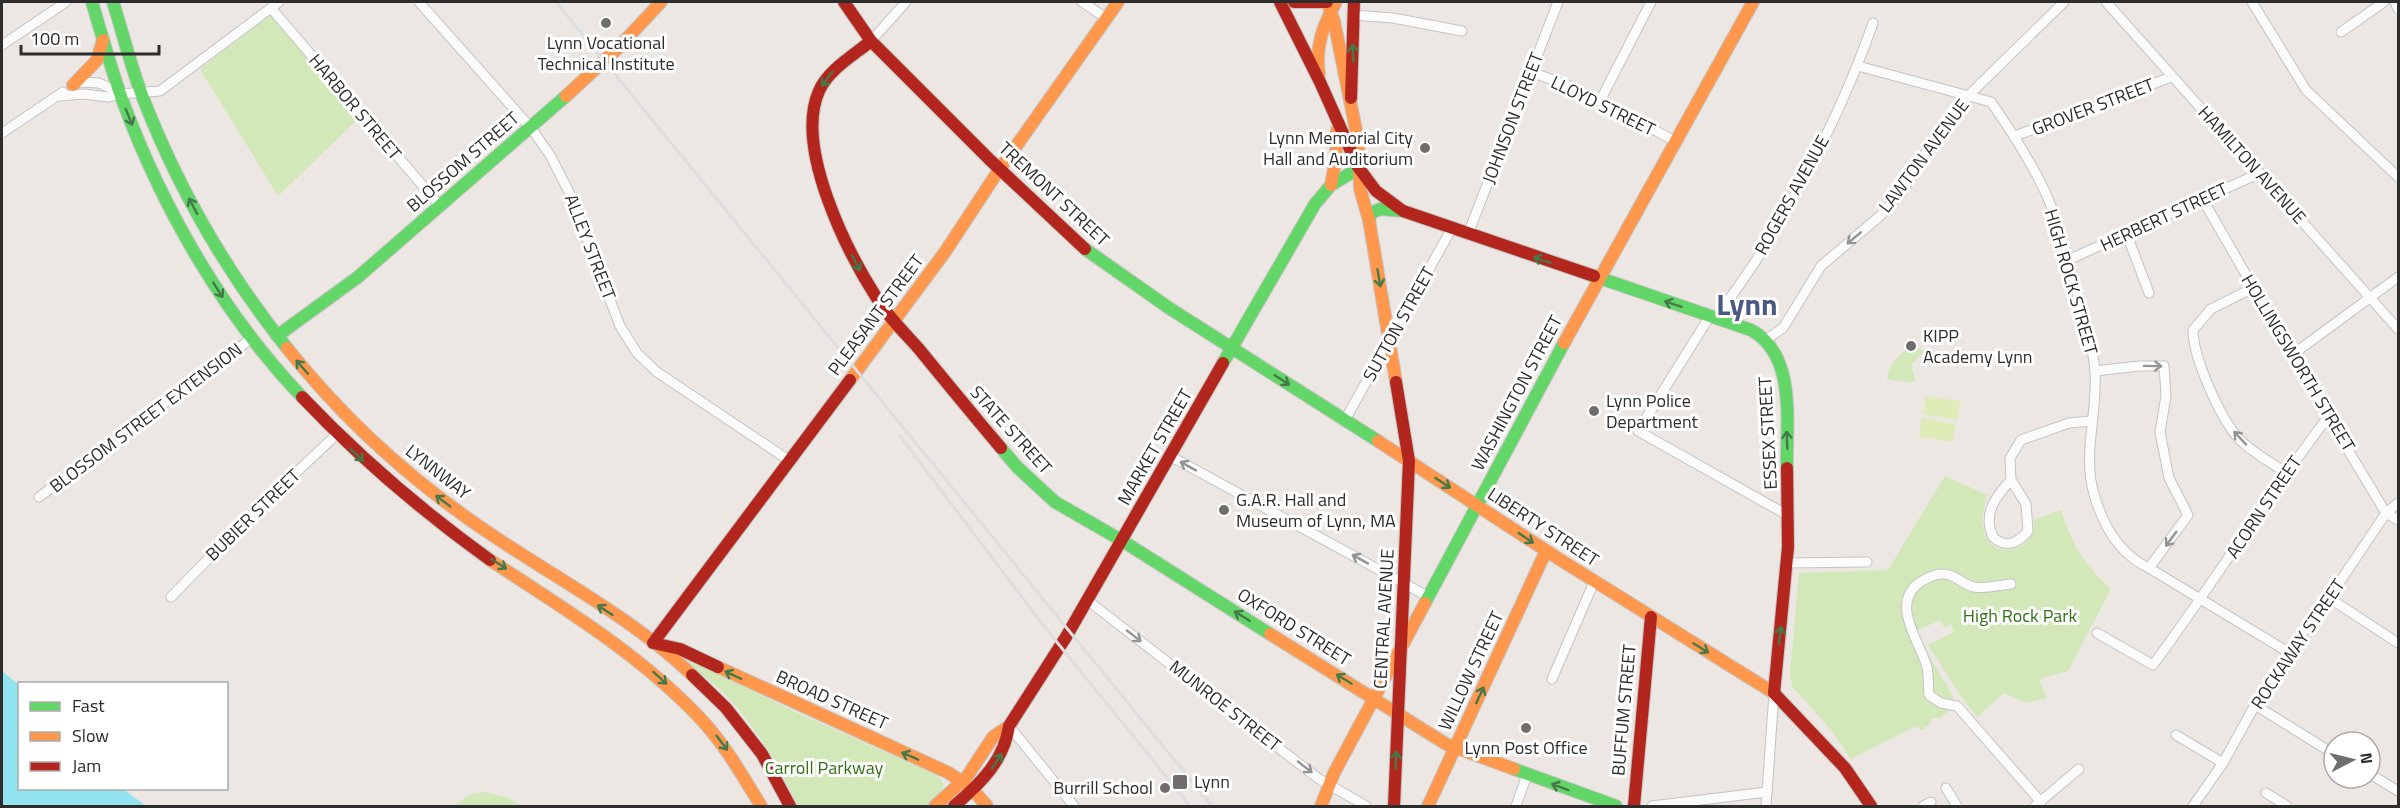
<svg xmlns="http://www.w3.org/2000/svg" width="2400" height="808" viewBox="0 0 2400 808" font-family="'Titillium Web',sans-serif">
  <rect width="100%" height="100%" fill="#ece7e2"/>
  <g fill="#d2e8b9">
    <polygon points="274,12 332,91 356,121 278,196 200,69"/>
    <path d="M1915 347 1925 351 1911 365 1915 381 1910 383 1887 379C1889 366 1900 349 1915 347Z"/>
    <path d="M1945 476 1987 495C1984 506 1981 517 1983 528 1988 561 2034 556 2034 520L2061 510C2072 545 2084 564 2111 589L2068 671 2039 679 2047 698 2027 703 2004 693 1977 717 1962 698 1928 645 1954 632 1951 624 1944 627 1940 620 1916 631 1923 646 1953 696 1952 707 1941 718H1932L1930 724 1922 730 1917 726 1851 759 1831 730 1792 686 1790 672 1799 573 1888 570Z"/>
    <path d="M680 655 791 710 937 775 943 782V792L925 806H798C779 766 756 727 725 694 712 681 690 668 680 655Z"/>
    <polygon points="485,792 506,797 523,806 453,806 471,794"/>
  </g>
  <g fill="#dfecb7">
    <polygon points="1926,396 1960,401 1957,420 1923,414"/>
    <polygon points="1922,418 1956,424 1953,442 1919,437"/>
  </g>
  <polygon fill="#92e4f1" points="2,671 19,685 20,788 123,789 146,806 2,806"/>
  <g fill="none" stroke-linecap="round" stroke-linejoin="round">
    <defs>
      <g id="street">
        <polyline points="419,2 531,128 550,155 569,192 620,326 637,353 657,372 790,461"/>
        <polyline points="1082,2 1106,18"/>
        <polyline points="2106,2 2398,329"/>
        <polyline points="2252,2 2306,90 2398,177"/>
        <polyline points="2395,2 2398,9"/>
        <polyline points="271,8 440,206"/>
        <polyline points="1353,15 1393,18 1462,31"/>
        <polyline points="2341,32 2384,2"/>
        <polyline points="871,41 906,2"/>
        <polyline points="2,45 66,2"/>
        <path d="M1858 66 1991 102C2012 132 2032 163 2047 196 2060 226 2068 260 2077 292 2084 318 2093 345 2095 372 2098 412 2082 455 2094 494 2103 526 2119 554 2149 568L2288 652"/>
        <polyline points="1531,72 1575,88 1675,141"/>
        <polyline points="80,82 99,83 118,92"/>
        <polyline points="60,96 83,94 109,97 120,94 160,91 279,2"/>
        <polyline points="1600,101 1651,2"/>
        <polyline points="2,133 63,92"/>
        <polyline points="2015,136 2171,77"/>
        <polyline points="2203,200 2328,417 2386,513 2398,520"/>
        <polyline points="1468,234 1558,2"/>
        <polyline points="2127,235 2149,293"/>
        <polyline points="2068,260 2260,173"/>
        <path d="M2253 288 2211 309 2193 330C2193 358 2221 420 2240 440 2253 453 2272 463 2286 473"/>
        <polyline points="1710,316 1638,431 1789,516"/>
        <path d="M1716 318C1734 292 1754 266 1770 238 1811 170 1847 98 1873 23"/>
        <polyline points="1767,339 1783,328 1821,266 1880,216 1901,193 1943,125 1969,95 2064,2"/>
        <polyline points="2292,355 2398,277"/>
        <polyline points="2095,371 2139,366 2164,366 2166,396 2160,432 2169,478 2188,515 2149,568"/>
        <polyline points="1345,420 1452,228"/>
        <polyline points="1170,456 1429,597"/>
        <path d="M2011 480 2026 504 2028 531C2018 543 2006 549 1993 537 1982 514 1996 496 2011 480L2010 458 2021 440 2069 423 2092 421"/>
        <polyline points="39,497 252,338"/>
        <polyline points="1787,563 1867,562"/>
        <path d="M2011 584C2000 585 1986 589 1974 587 1961 584 1955 573 1940 574 1933 575 1925 579 1919 583 1890 604 1920 642 1927 667 1929 676 1928 686 1929 695L1941 703 1957 706 2041 802"/>
        <polyline points="171,597 249,517 336,435"/>
        <polyline points="2329,598 2398,643"/>
        <polyline points="1087,600 1319,779 1366,806"/>
        <path d="M2097 633 2153 665C2213 584 2266 498 2328 417"/>
        <polyline points="1552,679 1594,582"/>
        <polyline points="2255,705 2334,754"/>
        <polyline points="1009,726 1074,806"/>
        <polyline points="2176,735 2223,763"/>
        <polyline points="2370,774 2398,791"/>
        <polyline points="1946,788 1957,806"/>
        <polyline points="2266,793 2287,806"/>
        <polyline points="1516,806 1527,775"/>
        <polyline points="1652,806 1767,792"/>
        <polyline points="1766,806 1774,693"/>
        <polyline points="1923,806 1931,802"/>
        <polyline points="2035,806 2079,769"/>
        <polyline points="2193,806 2223,763 2255,705 2288,652 2329,598 2386,513 2398,503"/>
      </g>
      <g id="fast">
        <path d="M92 2C102 36 111 69 123 102 163 209 223 314 302 397"/>
        <path d="M113 2C123 34 131 67 143 98 178 188 227 273 287 348"/>
        <polyline points="1369,220 1371,213 1380,209 1403,211"/>
        <polyline points="1085,249 1169,308 1378,441"/>
        <path d="M1594 276 1751 330C1797 355 1786 422 1787 468"/>
        <polyline points="277,336 358,277 566,96"/>
        <polyline points="1223,363 1315,204 1331,185 1359,168"/>
        <polyline points="1001,448 1017,467 1055,502 1121,540 1270,634"/>
        <polyline points="1425,603 1564,343"/>
        <polyline points="1514,769 1616,806"/>
      </g>
      <g id="slow">
        <polyline points="1327,2 1334,21 1358,140 1360,189 1369,220 1396,382"/>
        <path d="M1319 74C1315 46 1323 26 1336 2"/>
        <polyline points="73,85 97,60 103,40"/>
        <polyline points="566,96 617,49 661,2"/>
        <polyline points="1331,185 1336,157 1337,130"/>
        <polyline points="1564,343 1753,2"/>
        <path d="M287 348C346 422 416 485 495 537 561 581 635 620 692 675"/>
        <polyline points="850,380 945,252 995,176 1118,2"/>
        <polyline points="1378,441 1559,559 1774,693"/>
        <path d="M490 560C563 608 638 653 698 716 724 743 742 775 761 806"/>
        <polyline points="1270,634 1446,744 1514,769"/>
        <polyline points="718,667 949,773 971,788 987,806"/>
        <polyline points="935,806 966,778 993,737 1009,726"/>
        <polyline points="1321,806 1334,773 1425,603"/>
        <polyline points="1428,806 1546,551"/>
      </g>
      <g id="jam">
        <polyline points="844,2 871,41 990,160 1085,249"/>
        <polyline points="1280,2 1320,82 1358,167 1376,191 1403,211 1594,276"/>
        <polyline points="1294,2 1327,2"/>
        <path d="M871 41C854 55 828 70 819 91 794 147 847 252 878 300 889 318 905 333 919 349 946 382 973 415 1001 448"/>
        <polyline points="1351,98 1354,2"/>
        <path d="M302 397C360 458 422 511 490 560"/>
        <polyline points="718,667 680,649 653,643 850,380"/>
        <polyline points="692,675 726,708 762,754 790,806"/>
        <polyline points="1774,693 1845,768 1871,806"/>
        <polyline points="1774,693 1788,547 1787,468"/>
        <path d="M954 806C980 784 1004 761 1009 726L1066 637 1223 363"/>
        <polyline points="1394,806 1409,461 1396,382"/>
        <polyline points="1634,806 1651,617"/>
      </g>
    </defs>
    <use href="#street" stroke="#c5c4c3" stroke-width="11"/>
    <use href="#fast" stroke="#c5c4c3" stroke-width="14"/>
    <use href="#slow" stroke="#c5c4c3" stroke-width="14"/>
    <use href="#jam" stroke="#c5c4c3" stroke-width="14"/>
    <use href="#street" stroke="#fcfbfb" stroke-width="9"/>
    <use href="#fast" stroke="#63d668" stroke-width="12"/>
    <use href="#slow" stroke="#ff974d" stroke-width="12"/>
    <use href="#jam" stroke="#b3261e" stroke-width="12"/>
    <g stroke="#dedee0" stroke-width="3">
      <polyline points="556,2 1212,806"/>
      <polyline points="900,436 1043,625 1190,806"/>
    </g>
  </g>
  <defs><path id="oneway-shaft" d="M-6 0H5M1.5-3L5.5 0L1.5 3" fill="none" stroke-width="1.6" stroke-linecap="round" stroke-linejoin="round" transform="scale(1.5)"/></defs>
  <g stroke="#457948">
    <use href="#oneway-shaft" transform="translate(1353 53) rotate(-93)"/>
    <use href="#oneway-shaft" transform="translate(827 79) rotate(127)"/>
    <use href="#oneway-shaft" transform="translate(129 117) rotate(68)"/>
    <use href="#oneway-shaft" transform="translate(193 206) rotate(-118)"/>
    <use href="#oneway-shaft" transform="translate(1542 260) rotate(-161)"/>
    <use href="#oneway-shaft" transform="translate(856 263) rotate(62)"/>
    <use href="#oneway-shaft" transform="translate(1379 278) rotate(80)"/>
    <use href="#oneway-shaft" transform="translate(218 290) rotate(57)"/>
    <use href="#oneway-shaft" transform="translate(1673 304) rotate(-162)"/>
    <use href="#oneway-shaft" transform="translate(302 367) rotate(-131)"/>
    <use href="#oneway-shaft" transform="translate(1282 380) rotate(33)"/>
    <use href="#oneway-shaft" transform="translate(1787 440) rotate(-92)"/>
    <use href="#oneway-shaft" transform="translate(357 455) rotate(43)"/>
    <use href="#oneway-shaft" transform="translate(1443 483) rotate(33)"/>
    <use href="#oneway-shaft" transform="translate(443 501) rotate(-143)"/>
    <use href="#oneway-shaft" transform="translate(1526 538) rotate(34)"/>
    <use href="#oneway-shaft" transform="translate(499 564) rotate(33)"/>
    <use href="#oneway-shaft" transform="translate(605 610) rotate(-147)"/>
    <use href="#oneway-shaft" transform="translate(1242 616) rotate(-148)"/>
    <use href="#oneway-shaft" transform="translate(1780 635) rotate(-84)"/>
    <use href="#oneway-shaft" transform="translate(1701 648) rotate(32)"/>
    <use href="#oneway-shaft" transform="translate(733 675) rotate(-155)"/>
    <use href="#oneway-shaft" transform="translate(660 678) rotate(42)"/>
    <use href="#oneway-shaft" transform="translate(1344 679) rotate(-148)"/>
    <use href="#oneway-shaft" transform="translate(1480 695) rotate(-65)"/>
    <use href="#oneway-shaft" transform="translate(722 743) rotate(53)"/>
    <use href="#oneway-shaft" transform="translate(910 756) rotate(-156)"/>
    <use href="#oneway-shaft" transform="translate(1396 760) rotate(-87)"/>
    <use href="#oneway-shaft" transform="translate(997 761) rotate(-56)"/>
    <use href="#oneway-shaft" transform="translate(1560 787) rotate(-160)"/>
  </g>
  <g stroke="#949494">
    <use href="#oneway-shaft" transform="translate(1854 238) rotate(140)"/>
    <use href="#oneway-shaft" transform="translate(2153 366) rotate(1)"/>
    <use href="#oneway-shaft" transform="translate(2240 438) rotate(-133)"/>
    <use href="#oneway-shaft" transform="translate(1188 466) rotate(-151)"/>
    <use href="#oneway-shaft" transform="translate(2171 539) rotate(126)"/>
    <use href="#oneway-shaft" transform="translate(1360 559) rotate(-151)"/>
    <use href="#oneway-shaft" transform="translate(1134 636) rotate(38)"/>
    <use href="#oneway-shaft" transform="translate(1305 767) rotate(38)"/>
  </g>
  <g fill="#706e6c" stroke="#fff" stroke-width="2">
    <circle cx="606" cy="23" r="6"/>
    <circle cx="1425" cy="148" r="6"/>
    <circle cx="1911" cy="346" r="6"/>
    <circle cx="1594" cy="411" r="6"/>
    <circle cx="1224" cy="510" r="6"/>
    <circle cx="1526" cy="728" r="6"/>
    <rect x="1172" y="774" width="16" height="16" rx="3"/>
    <circle cx="1165" cy="788" r="6"/>
  </g>
  <g text-anchor="middle" stroke-width="6" stroke-linejoin="round" paint-order="stroke">
    <g font-size="18" fill="#2d2d2d" stroke="#fff" text-anchor="start">
      <text x="606" y="49" text-anchor="middle">Lynn Vocational<tspan x="606" dy="21">Technical Institute</tspan></text>
      <text x="1413" y="144" text-anchor="end">Lynn Memorial City<tspan x="1413" dy="21">Hall and Auditorium</tspan></text>
      <text x="1923" y="342">KIPP<tspan x="1923" dy="21">Academy Lynn</tspan></text>
      <text x="1606" y="407">Lynn Police<tspan x="1606" dy="21">Department</tspan></text>
      <text x="1236" y="506">G.A.R. Hall and<tspan x="1236" dy="21">Museum of Lynn, MA</tspan></text>
      <text x="1526" y="754" text-anchor="middle">Lynn Post Office</text>
      <text x="1194" y="788">Lynn</text>
      <text x="1153" y="794" text-anchor="end">Burrill School</text>
    </g>
    <g font-size="18" fill="#2d2d2d" stroke="#fff">
      <text transform="translate(1603 106) rotate(26)" y="6">LLOYD STREET</text>
      <text transform="translate(355 107) rotate(50)" y="6">HARBOR STREET</text>
      <text transform="translate(2093 107) rotate(-21)" y="6">GROVER STREET</text>
      <text transform="translate(1513 118) rotate(-69)" y="6">JOHNSON STREET</text>
      <text transform="translate(1924 156) rotate(-53)" y="6">LAWTON AVENUE</text>
      <text transform="translate(463 162) rotate(-41)" y="6">BLOSSOM STREET</text>
      <text transform="translate(2252 165) rotate(48)" y="6">HAMILTON AVENUE</text>
      <text transform="translate(1054 194) rotate(43)" y="6">TREMONT STREET</text>
      <text transform="translate(1792 195) rotate(-61)" y="6">ROGERS AVENUE</text>
      <text transform="translate(2164 217) rotate(-25)" y="6">HERBERT STREET</text>
      <text transform="translate(590 247) rotate(69)" y="6">ALLEY STREET</text>
      <text transform="translate(2071 282) rotate(74)" y="6">HIGH ROCK STREET</text>
      <text transform="translate(876 315) rotate(-53)" y="6">PLEASANT STREET</text>
      <text transform="translate(1399 324) rotate(-61)" y="6">SUTTON STREET</text>
      <text transform="translate(2298 363) rotate(59)" y="6">HOLLINGSWORTH STREET</text>
      <text transform="translate(1517 393) rotate(-62)" y="6">WASHINGTON STREET</text>
      <text transform="translate(146 418) rotate(-37)" y="6">BLOSSOM STREET EXTENSION</text>
      <text transform="translate(1011 430) rotate(48)" y="6">STATE STREET</text>
      <text transform="translate(1768 433) rotate(-93)" y="6">ESSEX STREET</text>
      <text transform="translate(1155 447) rotate(-60)" y="6">MARKET STREET</text>
      <text transform="translate(438 472) rotate(38)" y="6">LYNNWAY</text>
      <text transform="translate(2264 507) rotate(-56)" y="6">ACORN STREET</text>
      <text transform="translate(253 515) rotate(-44)" y="6">BUBIER STREET</text>
      <text transform="translate(1543 527) rotate(33)" y="6">LIBERTY STREET</text>
      <text transform="translate(1384 619) rotate(-87)" y="6">CENTRAL AVENUE</text>
      <text transform="translate(1294 627) rotate(32)" y="6">OXFORD STREET</text>
      <text transform="translate(2298 644) rotate(-56)" y="6">ROCKAWAY STREET</text>
      <text transform="translate(1471 671) rotate(-65)" y="6">WILLOW STREET</text>
      <text transform="translate(832 700) rotate(24)" y="6">BROAD STREET</text>
      <text transform="translate(1225 706) rotate(38)" y="6">MUNROE STREET</text>
      <text transform="translate(1624 710) rotate(-85)" y="6">BUFFUM STREET</text>
    </g>
    <g font-size="18" fill="#347116" stroke="#fff">
      <text x="2020" y="622">High Rock Park</text>
      <text x="824" y="774">Carroll Parkway</text>
    </g>
    <g font-size="30" font-weight="bold" fill="#495a82" stroke="#fff">
      <text x="1747" y="315">Lynn</text>
    </g>
  </g>
  <rect width="2400" height="808" fill="none" stroke="#2d2d2d" stroke-width="6"/>
  <rect x="18" y="682" width="210" height="108" fill="#ffffff" stroke="#ababab" stroke-width="1.5"/>
  <rect x="30" y="702" width="30" height="9" fill="#63d668" stroke="#ababab" stroke-width="1.5"/>
  <text x="72" y="712" font-size="18" fill="#2d2d2d">Fast</text>
  <rect x="30" y="732" width="30" height="9" fill="#ff974d" stroke="#ababab" stroke-width="1.5"/>
  <text x="72" y="742" font-size="18" fill="#2d2d2d">Slow</text>
  <rect x="30" y="762" width="30" height="9" fill="#b3261e" stroke="#ababab" stroke-width="1.5"/>
  <text x="72" y="772" font-size="18" fill="#2d2d2d">Jam</text>
  <g transform="translate(2352 760) rotate(83)"><circle r="28" fill="#ffffff" stroke="#ababab" stroke-width="1.5"/>
  <path d="M0-4.5L10 22L0 15L-10 22Z" fill="#706e6c"/>
  <text y="-9" font-size="16" font-weight="bold" text-anchor="middle" fill="#2d2d2d">N</text>
  </g>
  <path d="M21 45v9h138v-9" fill="none" stroke="#2d2d2d" stroke-width="3"/>
  <text x="30" y="45" font-size="18" fill="#2d2d2d" stroke="#ffffff" stroke-width="4.5" paint-order="stroke">100 m</text>
</svg>
